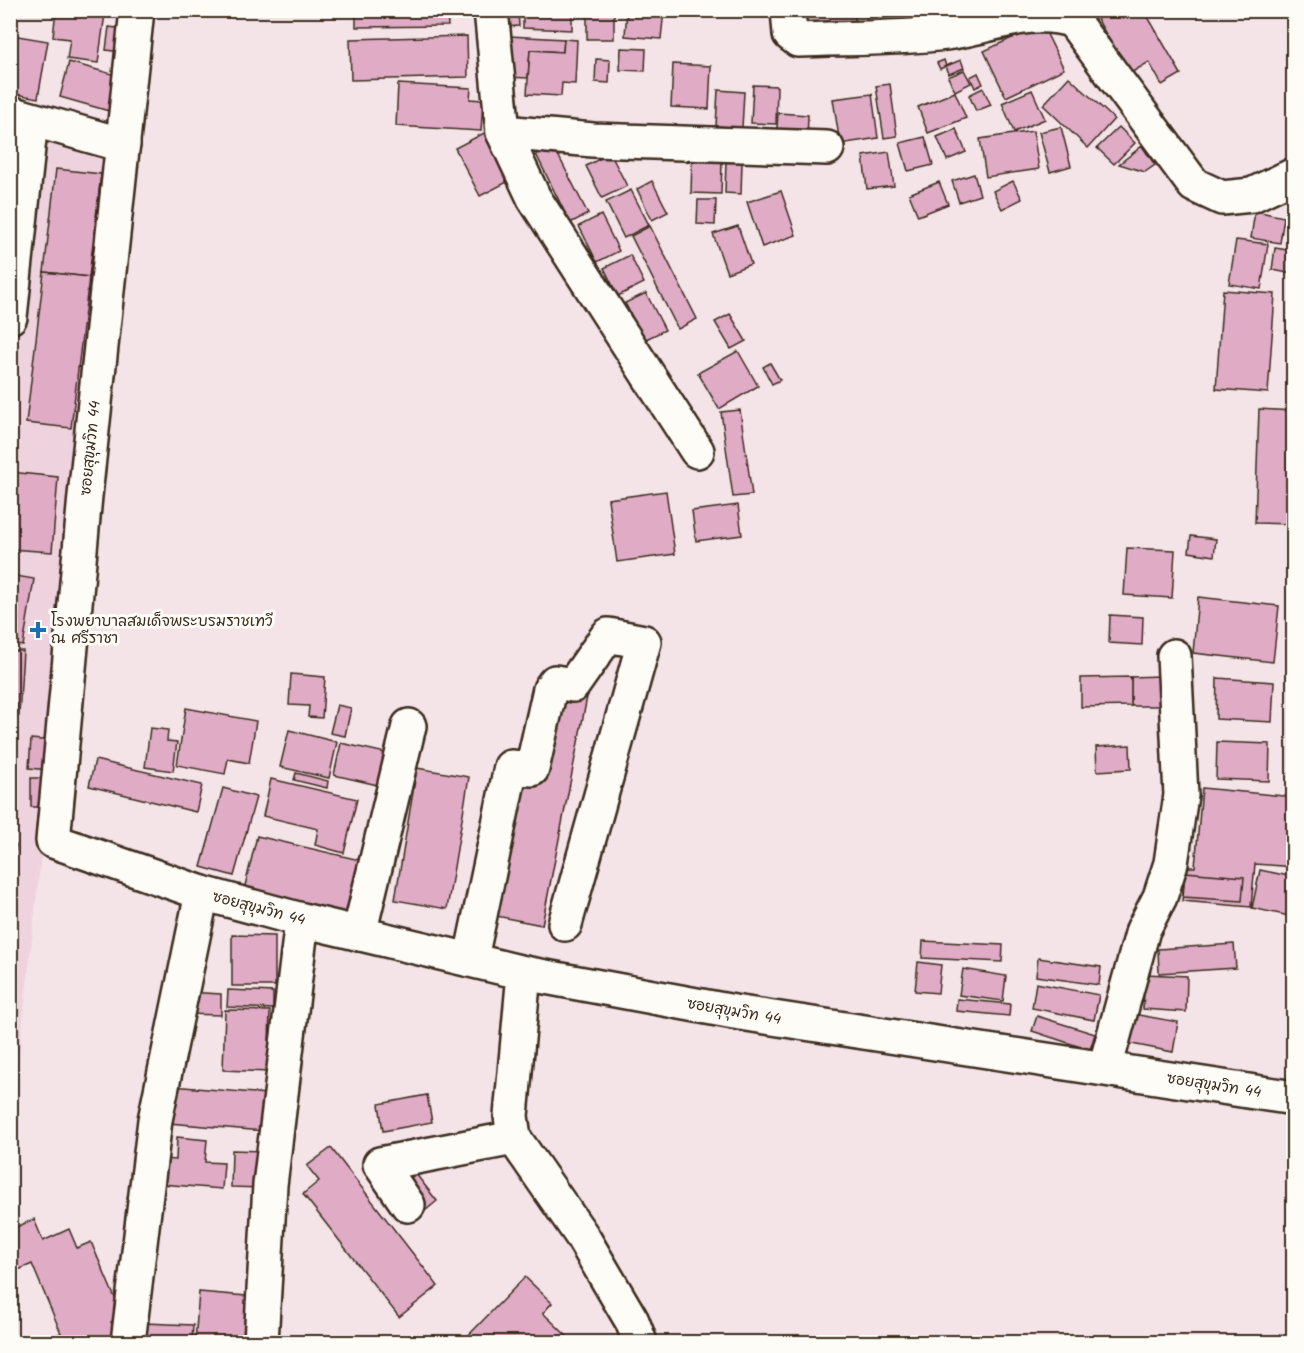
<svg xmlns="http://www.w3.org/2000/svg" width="1304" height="1353" viewBox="0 0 1304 1353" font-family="Kalam,'Playpen Sans Thai',sans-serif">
  <rect width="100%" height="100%" fill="#f4e4e8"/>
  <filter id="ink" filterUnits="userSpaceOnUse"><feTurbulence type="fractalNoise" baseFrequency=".0167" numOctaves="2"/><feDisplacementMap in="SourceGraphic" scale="12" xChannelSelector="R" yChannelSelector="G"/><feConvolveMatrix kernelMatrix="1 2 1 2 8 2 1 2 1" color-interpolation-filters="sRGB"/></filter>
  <g filter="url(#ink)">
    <polygon fill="#eed3de" points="11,96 121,131 11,1129"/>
    <g fill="#dfabc5" stroke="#3b2a1e" stroke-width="1.5">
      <polygon points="56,10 105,14 98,63 67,59 70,39 53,37"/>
      <polygon points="356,10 447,10 448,26 356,27"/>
      <polygon points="504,10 518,10 519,26 505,27"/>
      <polygon points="523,10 572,10 572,30 523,28"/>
      <rect x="587" y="10" width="27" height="29"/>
      <polygon points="627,10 664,10 661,39 625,36"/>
      <polygon points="801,10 855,10 855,24 802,25"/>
      <polygon points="866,10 919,10 920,20 867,26"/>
      <polygon points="927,10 999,10 977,20"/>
      <polygon points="1092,10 1144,10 1181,74 1162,85 1149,62 1129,74"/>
      <polygon points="1042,24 1064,69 1006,97 984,51"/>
      <polygon points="109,27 132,30 129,53 106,50"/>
      <polygon points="12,35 48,41 38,98 10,93"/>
      <polygon points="467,36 468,77 351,80 350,39"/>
      <polygon points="509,36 564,39 563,52 530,50 528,78 507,77"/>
      <polygon points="564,39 577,40 575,84 562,83 561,96 527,94 530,50 563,52"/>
      <polygon points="621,48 646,49 645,71 620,70"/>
      <polygon points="596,59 610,60 609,83 595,82"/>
      <polygon points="944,60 946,66 940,69 937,63"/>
      <polygon points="961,60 964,68 949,74 946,66"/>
      <polygon points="69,62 126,78 116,113 60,97"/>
      <polygon points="673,64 711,66 709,109 671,107"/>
      <polygon points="964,70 971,83 955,91 948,77"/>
      <polygon points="978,73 983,84 975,88 970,77"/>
      <polygon points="1069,77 1114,119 1088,148 1043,105"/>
      <polygon points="398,84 471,88 470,99 483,100 481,131 396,126"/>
      <polygon points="890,84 897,136 884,138 876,86"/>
      <polygon points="753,85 777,86 776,124 751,123"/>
      <polygon points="983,88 991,105 976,111 969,95"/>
      <polygon points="718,90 744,92 742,128 716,126"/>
      <polygon points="1032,90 1045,119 1014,132 1002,103"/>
      <polygon points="955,92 966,118 928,133 918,107"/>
      <polygon points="872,94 878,138 840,144 833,99"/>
      <polygon points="778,113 808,115 807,143 776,141"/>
      <polygon points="1061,127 1071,166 1050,172 1039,132"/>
      <polygon points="1119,127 1135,143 1114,164 1097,148"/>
      <polygon points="492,129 517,177 480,196 455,148"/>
      <polygon points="956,129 966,152 947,160 937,137"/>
      <polygon points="1033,131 1039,169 986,177 980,139"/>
      <polygon points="925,137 933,165 908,171 900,143"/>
      <polygon points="551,141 588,214 570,223 534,150"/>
      <polygon points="1142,146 1155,165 1145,172 1119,164"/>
      <polygon points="889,152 894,186 867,189 863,156"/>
      <polygon points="610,153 627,186 602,198 586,166"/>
      <polygon points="692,159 722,160 721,194 691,193"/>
      <polygon points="726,161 742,162 741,194 725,193"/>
      <polygon points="56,169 101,174 89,277 44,272"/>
      <polygon points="974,174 980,195 959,202 952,181"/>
      <polygon points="652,181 668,212 652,220 637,189"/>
      <polygon points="1013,181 1022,199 1002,209 993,191"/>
      <polygon points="939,182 948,204 918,216 909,194"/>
      <polygon points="631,190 649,225 624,238 606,202"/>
      <polygon points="781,191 796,235 762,247 747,202"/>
      <polygon points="698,200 716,200 715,225 697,224"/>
      <polygon points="1255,211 1284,217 1280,243 1251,238"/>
      <polygon points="601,215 619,251 597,262 579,226"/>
      <polygon points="650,226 697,319 678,329 631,236"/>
      <polygon points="738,226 751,264 727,273 713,234"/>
      <polygon points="1236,240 1268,244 1261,289 1229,284"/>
      <polygon points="1275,248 1294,251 1294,274 1272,270"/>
      <polygon points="630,255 644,283 618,296 604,268"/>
      <polygon points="44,272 89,277 71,428 26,423"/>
      <polygon points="1223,290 1275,294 1268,393 1216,389"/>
      <polygon points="646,293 665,330 644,340 625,303"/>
      <polygon points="730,314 746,341 731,349 715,322"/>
      <polygon points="738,351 758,386 719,409 698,373"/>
      <polygon points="770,363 780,380 772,384 763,367"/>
      <polygon points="1259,409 1294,411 1294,524 1255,523"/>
      <polygon points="740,410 752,495 733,497 721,412"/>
      <polygon points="10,472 58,477 52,552 10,549"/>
      <polygon points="666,491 675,554 617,562 608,499"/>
      <polygon points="738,505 742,535 696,541 692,511"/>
      <polygon points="1191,536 1216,539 1214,556 1189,552"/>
      <polygon points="1127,548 1175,550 1172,598 1124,595"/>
      <polygon points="10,575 34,579 23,646 10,644"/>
      <polygon points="1198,597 1279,606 1273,662 1193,653"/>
      <polygon points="1110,615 1143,617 1142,645 1109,643"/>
      <polygon points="10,651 23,651 19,716 10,715"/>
      <polygon points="291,674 325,677 322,718 308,717 309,706 289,705"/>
      <polygon points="1160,676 1160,706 1131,706 1131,677"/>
      <polygon points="1131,677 1131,706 1081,707 1081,678"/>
      <polygon points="1217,678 1274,682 1272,722 1216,719"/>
      <polygon points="556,686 588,692 542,925 491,915 519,772"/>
      <polygon points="337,705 351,708 345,736 330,733"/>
      <polygon points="186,708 256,721 249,763 228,759 225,774 177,765"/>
      <polygon points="150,728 168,730 167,741 177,742 173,771 145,767"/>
      <polygon points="289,730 337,742 329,778 280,767"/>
      <polygon points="31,739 52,741 49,770 29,768"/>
      <polygon points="1217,742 1270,744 1269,781 1216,779"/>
      <polygon points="341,743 390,754 382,786 334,775"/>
      <polygon points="1130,745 1131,769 1097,771 1096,747"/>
      <polygon points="95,760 202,785 196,812 89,786"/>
      <polygon points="417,768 469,777 447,909 395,900"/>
      <polygon points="296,773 328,781 327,788 294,780"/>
      <polygon points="31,778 49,778 48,807 31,807"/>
      <polygon points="271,779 357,799 344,853 315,845 318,829 263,816"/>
      <polygon points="223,788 256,797 234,876 201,867"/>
      <polygon points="1202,788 1294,797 1294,867 1255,864 1251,907 1182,901 1185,867 1195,867"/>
      <polygon points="257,836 364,861 352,915 244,890"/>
      <polygon points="10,844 16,845 12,885 10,885"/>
      <polygon points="1260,870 1294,877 1294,917 1252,908"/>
      <polygon points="1185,872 1244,877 1242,901 1183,897"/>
      <polygon points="232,935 275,936 275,986 232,986"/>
      <polygon points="923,941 1003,945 1002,962 922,958"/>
      <polygon points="1234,944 1236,968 1159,973 1158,949"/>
      <polygon points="1038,958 1101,967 1099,985 1036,976"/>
      <polygon points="918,962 941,965 938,993 915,991"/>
      <polygon points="963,969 1006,976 1003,1001 959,995"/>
      <polygon points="1145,974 1187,976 1186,1012 1143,1009"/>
      <polygon points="1036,983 1099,995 1094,1020 1032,1008"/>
      <polygon points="228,990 273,992 273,1009 227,1007"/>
      <polygon points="186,992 221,994 221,1015 185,1014"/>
      <polygon points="957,999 1010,1004 1009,1016 956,1011"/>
      <polygon points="225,1010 270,1011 268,1072 223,1070"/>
      <polygon points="1116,1011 1178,1022 1173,1052 1111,1040"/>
      <polygon points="1037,1016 1095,1034 1090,1050 1032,1031"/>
      <polygon points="10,1051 14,1052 10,1069"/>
      <polygon points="172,1086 267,1094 264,1131 169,1123"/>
      <polygon points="427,1095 432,1122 383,1131 379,1104"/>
      <polygon points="177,1137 207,1140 205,1162 224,1163 222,1189 161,1184 163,1159 176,1160"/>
      <polygon points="331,1148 438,1286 399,1317 303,1194 319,1181 307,1166"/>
      <polygon points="232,1150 265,1151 263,1188 231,1187"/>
      <polygon points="412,1169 437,1201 425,1211 399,1178"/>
      <polygon points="34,1219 43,1241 69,1229 77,1248 91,1242 123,1317 111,1322 119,1342 51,1342 49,1338 61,1333 32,1264 16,1271 10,1257 10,1230"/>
      <polygon points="525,1277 552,1303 543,1313 573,1342 462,1342"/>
      <polygon points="199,1292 258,1297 254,1342 195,1342"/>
      <polygon points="144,1323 193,1325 192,1342 144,1342"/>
    </g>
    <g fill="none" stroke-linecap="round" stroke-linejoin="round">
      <defs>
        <g id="minor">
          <polyline points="137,10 85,496 53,841 202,893 302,920 524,973 734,1012 1294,1098"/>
          <polyline points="491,10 503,132 534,198 697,451"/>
          <path d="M788 10 790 34 798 40C847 38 897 39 946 33 989 28 1030 6 1073 21L1194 185 1222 198 1252 195 1294 175"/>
          <polyline points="10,113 123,145"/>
          <polyline points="503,132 593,140 827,148"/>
          <polyline points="10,317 31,120"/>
          <polyline points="359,934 409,726"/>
          <polyline points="471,958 511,767 532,769 550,689 555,682 573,685 608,635 644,642 565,924"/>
          <polyline points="524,973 511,1116 514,1138 582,1236 632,1321 640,1342"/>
          <polyline points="1105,1068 1143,930 1160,897 1171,863 1181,795 1174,656"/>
          <polyline points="408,1205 380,1164 514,1138"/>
          <polyline points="128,1342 155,1120 202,893"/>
          <polyline points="261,1342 270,1185 302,920"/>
        </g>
      </defs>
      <use href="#minor" stroke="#3b2a1e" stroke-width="38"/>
      <use href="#minor" stroke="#fdfcf7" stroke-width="33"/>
    </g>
  </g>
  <path fill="#1f6fb2" stroke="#fdfcf7" stroke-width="2" d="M35 621h6v6h6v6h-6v6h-6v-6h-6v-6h6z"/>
  <g text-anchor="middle" stroke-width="6" stroke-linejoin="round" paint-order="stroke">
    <g font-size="15" fill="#3b2a1e" stroke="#fdfcf7">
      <text transform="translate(90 448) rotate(-84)" y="5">ซอยสุขุมวิท 44</text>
      <text transform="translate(259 908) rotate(15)" y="5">ซอยสุขุมวิท 44</text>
      <text transform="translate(734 1011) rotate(10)" y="5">ซอยสุขุมวิท 44</text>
      <text transform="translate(1214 1085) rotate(9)" y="5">ซอยสุขุมวิท 44</text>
    </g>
    <g font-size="15" fill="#3b2a1e" stroke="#fdfcf7" text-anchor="start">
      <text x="51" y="626">โรงพยาบาลสมเด็จพระบรมราชเทวี<tspan x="51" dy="17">ณ ศรีราชา</tspan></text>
    </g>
  </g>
  <rect width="1304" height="1353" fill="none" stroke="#fdfcf7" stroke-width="36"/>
  <rect x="18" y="18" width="1268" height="1317" fill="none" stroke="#3b2a1e" stroke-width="2" filter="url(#ink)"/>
</svg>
